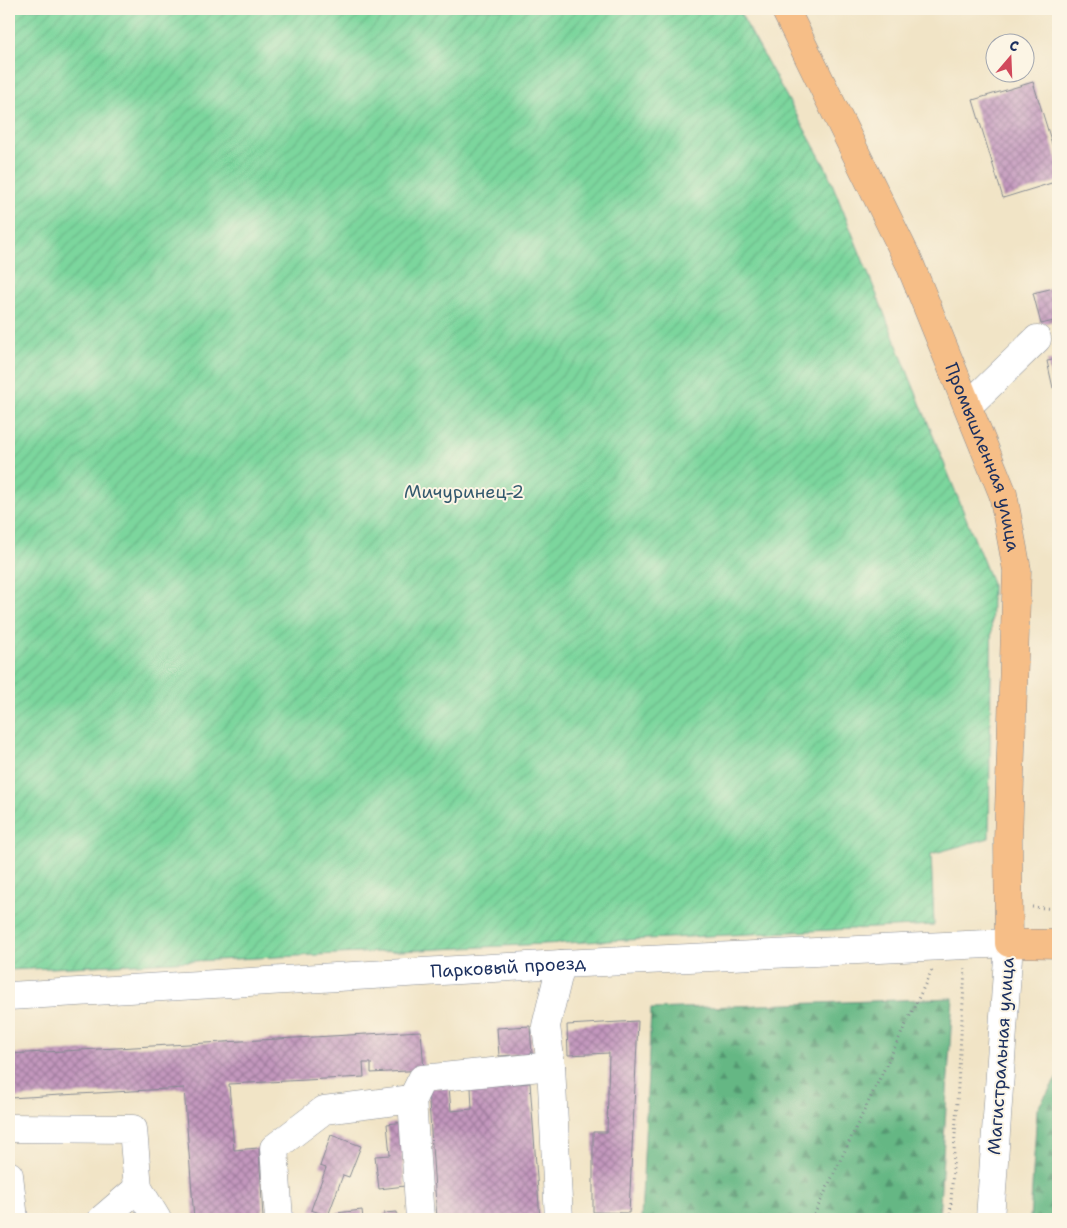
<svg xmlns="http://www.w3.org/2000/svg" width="1067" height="1228" viewBox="0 0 1067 1228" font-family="'Shantell Sans',sans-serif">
  <defs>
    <pattern id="forest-firs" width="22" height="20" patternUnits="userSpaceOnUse" patternTransform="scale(1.25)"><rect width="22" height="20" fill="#65b784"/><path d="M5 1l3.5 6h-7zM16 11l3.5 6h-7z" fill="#52956f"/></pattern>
    <pattern id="garden-furrows" width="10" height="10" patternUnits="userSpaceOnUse" patternTransform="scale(1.25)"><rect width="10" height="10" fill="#7cd69d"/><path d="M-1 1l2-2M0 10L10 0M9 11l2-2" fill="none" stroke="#6bb88a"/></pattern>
    <pattern id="building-cross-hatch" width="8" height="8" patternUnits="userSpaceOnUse" patternTransform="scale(1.25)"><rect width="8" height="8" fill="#c397bd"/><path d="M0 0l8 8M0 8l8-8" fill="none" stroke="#9e7c9d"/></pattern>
  </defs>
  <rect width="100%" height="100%" fill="#fcf5e5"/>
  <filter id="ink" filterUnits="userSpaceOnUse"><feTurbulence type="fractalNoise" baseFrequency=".02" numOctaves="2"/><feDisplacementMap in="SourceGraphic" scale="10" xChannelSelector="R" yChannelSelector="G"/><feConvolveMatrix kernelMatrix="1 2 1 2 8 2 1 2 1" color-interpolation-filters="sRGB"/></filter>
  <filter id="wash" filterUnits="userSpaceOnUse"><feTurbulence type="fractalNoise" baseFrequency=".0096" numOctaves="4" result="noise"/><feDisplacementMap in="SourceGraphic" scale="20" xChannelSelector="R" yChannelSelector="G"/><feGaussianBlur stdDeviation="1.12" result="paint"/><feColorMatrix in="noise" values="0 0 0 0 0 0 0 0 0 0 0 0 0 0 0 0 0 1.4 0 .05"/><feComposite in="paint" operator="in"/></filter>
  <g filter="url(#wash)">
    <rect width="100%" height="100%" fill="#f1e4c6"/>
    <g fill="url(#forest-firs)" stroke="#407371">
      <polygon points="953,998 939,1219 641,1219 651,1009"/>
      <polygon points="1058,1076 1058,1219 1030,1219 1037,1109"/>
    </g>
    <polygon fill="url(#garden-furrows)" stroke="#4c827e" points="9,9 738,9 826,168 992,583 989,838 931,854 934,925 9,970"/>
    <g id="blocks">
      <g fill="url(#building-cross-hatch)">
        <polygon points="1033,82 1058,163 1058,181 1003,198 973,100"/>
        <polygon points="1058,287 1058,320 1041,324 1033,293"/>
        <polygon points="1058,359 1058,387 1053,388 1047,361"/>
        <polygon points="638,1021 629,1213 593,1212 593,1132 607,1132 609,1053 568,1055 567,1025"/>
        <polygon points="530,1026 532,1054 499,1056 497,1028"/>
        <polygon points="421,1031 424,1070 371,1073 371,1063 363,1063 364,1077 229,1084 234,1150 259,1148 263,1219 194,1219 184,1088 9,1098 9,1054"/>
        <polygon points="530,1083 540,1219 437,1219 428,1088 449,1087 451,1111 472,1109 471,1087"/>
        <polygon points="405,1122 408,1153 402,1154 405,1186 379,1189 375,1156 390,1155 387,1124"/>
        <polygon points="331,1135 361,1146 349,1177 343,1175 328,1216 311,1210 326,1168 320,1166"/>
        <polygon points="362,1210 363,1219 337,1219 336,1213"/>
        <polygon points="397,1212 398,1219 384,1219 384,1213"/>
      </g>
    </g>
  </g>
  <g filter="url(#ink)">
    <use href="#blocks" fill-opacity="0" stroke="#868a92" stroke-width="1"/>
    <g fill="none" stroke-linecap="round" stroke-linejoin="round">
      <defs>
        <g id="minor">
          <polyline points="968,406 1037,339"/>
          <path id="s1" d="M9 996 561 964 1009 943 990 1219"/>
          <polyline points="412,1099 422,1079 551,1066"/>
          <polyline points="9,1128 133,1129 138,1188 157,1219"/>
          <polyline points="9,1175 14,1219"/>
          <polyline points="102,1219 138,1188"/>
          <polyline points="279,1219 274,1148 324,1110 412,1099 420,1219"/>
          <polyline points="559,1219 551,1066 546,1026 561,964"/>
        </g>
        <g id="major">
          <path id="s2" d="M785 9 909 262 1003 494 1017 570 1008 840 1009 943 1058 944"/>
        </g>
      </defs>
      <use href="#minor" stroke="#868a92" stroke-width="29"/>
      <use href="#major" stroke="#868a92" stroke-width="29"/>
      <g stroke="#868a92" stroke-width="3" stroke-dasharray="1 4" stroke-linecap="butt">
        <polyline points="1032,907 1058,909"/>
        <polyline points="812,1219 932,970"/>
        <polyline points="950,1219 965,968"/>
      </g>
      <use href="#minor" stroke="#fff" stroke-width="28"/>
      <use href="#major" stroke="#f6be87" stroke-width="28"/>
      <polyline stroke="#1b2f5e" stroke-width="4" points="1056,9 1058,15"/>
    </g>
  </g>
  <g text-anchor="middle" stroke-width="4" stroke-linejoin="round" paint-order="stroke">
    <g font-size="18" fill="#1b2f5e" stroke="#fcf5e5">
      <text dy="6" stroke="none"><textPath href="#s2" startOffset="491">Промышленная улица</textPath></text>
      <text dy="6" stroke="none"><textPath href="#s1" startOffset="500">Парковый проезд</textPath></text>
      <text transform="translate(1001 1056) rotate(-86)" y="6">Магистральная улица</text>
    </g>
    <g font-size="18" fill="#33596e" stroke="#fcf5e5">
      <text x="464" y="498">Мичуринец-2</text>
    </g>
  </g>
  <rect width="1067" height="1228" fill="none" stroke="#fcf5e5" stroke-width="30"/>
  <g transform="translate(1010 58) rotate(19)"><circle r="24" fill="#fcf5e5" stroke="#a2a6af"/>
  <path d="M0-4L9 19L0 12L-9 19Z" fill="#d1495b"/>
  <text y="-8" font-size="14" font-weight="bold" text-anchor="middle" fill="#1b2f5e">С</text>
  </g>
</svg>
